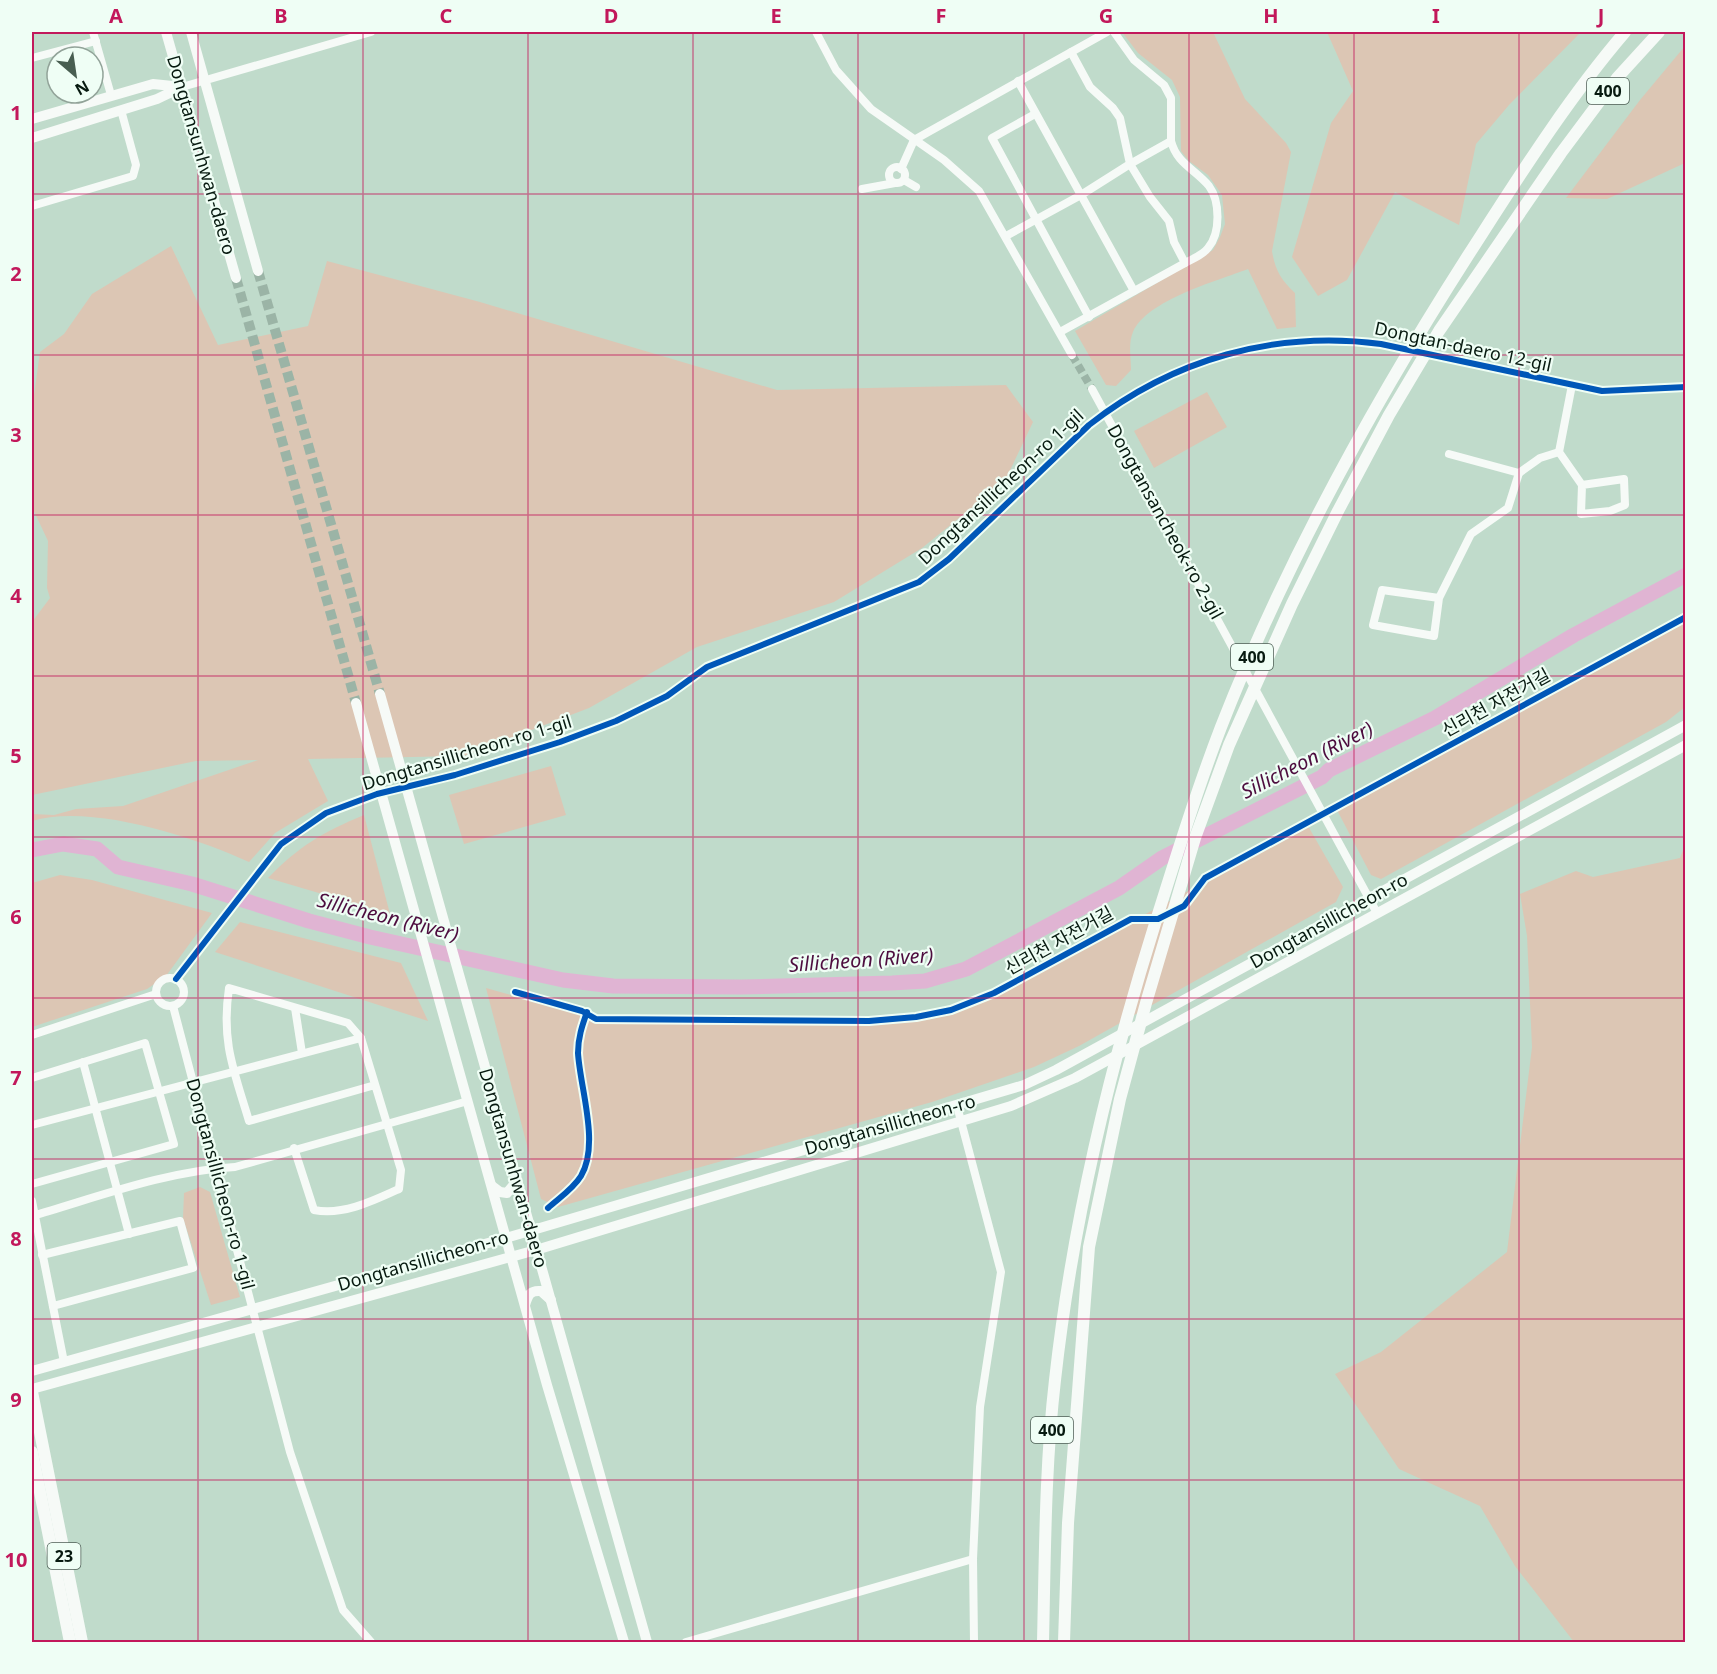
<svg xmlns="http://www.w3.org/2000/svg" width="1717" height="1674" viewBox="0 0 1717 1674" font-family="'Noto Sans','Noto Sans KR',sans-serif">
  <rect width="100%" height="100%" fill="#c0dbcb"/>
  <g fill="#dcc6b4">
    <path d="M1122 32H1213L1245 99 1286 143 1291 152 1272 251C1275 270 1281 280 1295 293L1296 327 1277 329 1248 269C1217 281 1147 300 1133 332 1128 343 1131 358 1131 370L1116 386 1106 385 1075 331 1213 250 1220 237 1225 224 1222 195 1208 175 1189 161 1181 151 1180 97 1172 80 1138 53Z"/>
    <polygon points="1327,32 1581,32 1509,105 1476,144 1459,225 1395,192 1347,280 1318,296 1292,257 1331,123 1353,91"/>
    <polygon points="1685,46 1685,163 1607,199 1566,198 1640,100"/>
    <path d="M171 246 218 345 308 326 327 261 480 302 777 390 1006 385 1033 422 1005 481 922 548 834 602 697 647 589 708 464 756 308 759 328 801 275 833 249 862C195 837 90 803 32 821V814L54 815 76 809 123 806 258 760 196 761 32 795V622L50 598 47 588 48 541 32 507V410L40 352 64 334 92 294Z"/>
    <polygon points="1207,392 1227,427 1154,468 1134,431"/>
    <polygon points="1685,623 1685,707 1666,722 1381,879 1371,875 1337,810"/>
    <polygon points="551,766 566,815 464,844 449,795"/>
    <path d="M364 815 390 914 268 878C299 846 323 832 364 815Z"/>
    <polygon points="1308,826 1343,887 1336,902 1079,1046 1034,1067 932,1102 558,1207 541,1199 486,988 574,1013 587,1012 601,1020 902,1022 932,1019 989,999"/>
    <polygon points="1685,845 1685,1642 1574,1642 1515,1566 1480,1506 1399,1469 1335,1374 1381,1352 1507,1252 1532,1047 1527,936 1520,894 1576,871 1593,877 1680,858"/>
    <polygon points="60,875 92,880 212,913 166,976 147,989 32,1027 32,883"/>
    <polygon points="240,922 401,963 428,1021 215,952"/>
    <polygon points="200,1187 210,1192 240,1297 211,1305 183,1218 184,1193"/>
  </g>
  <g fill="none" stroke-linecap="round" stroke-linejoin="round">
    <polyline stroke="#e0b4d3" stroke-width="15" points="32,850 63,844 97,849 118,867 192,884 309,921 370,937 563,980 613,986 741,987 892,983 925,981 966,969 1119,888 1162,858 1322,777 1329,770 1435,718 1574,635 1686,575"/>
    <polyline stroke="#9bb4a6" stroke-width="8" stroke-dasharray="8 4" stroke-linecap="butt" points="1072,355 1092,389"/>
    <g stroke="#9bb4a6" stroke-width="10" stroke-dasharray="10 5" stroke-linecap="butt">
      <polyline points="258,271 380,694"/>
      <polyline points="236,278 356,703"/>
    </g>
    <g stroke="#f6faf7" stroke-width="8">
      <polyline points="93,32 111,95"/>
      <polyline points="816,32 836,70 871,109 944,160 979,191 1072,355"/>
      <polyline points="32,58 96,41"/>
      <polyline points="1018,81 1134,291"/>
      <polyline points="182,87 371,32"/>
      <polyline points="1035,114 992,138 1089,317"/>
      <path d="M1171 141C1177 164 1195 169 1209 186 1220 201 1221 233 1208 248 1203 255 1192 259 1185 263"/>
      <circle cx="897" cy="175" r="8"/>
      <polyline points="901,169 914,140 1107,32"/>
      <polyline points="904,180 916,187"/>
      <polyline points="862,189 895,183"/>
      <polyline points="32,206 133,176 136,165 121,110"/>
      <polyline points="1006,236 1081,195 1130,164 1120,118 1113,108 1090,87 1071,52"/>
      <polyline points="1060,332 1185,263 1174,242 1169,221 1150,197 1130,164 1171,141 1171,98 1164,85 1134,60 1114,32"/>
      <polyline points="1572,385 1559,452 1582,485 1581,514 1610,511 1625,505 1624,479 1582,485"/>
      <polyline points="1092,389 1377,913"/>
      <polyline points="1449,454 1519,473 1540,458 1559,452"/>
      <polyline points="1439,598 1434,636 1373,625 1382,590 1439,598 1471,534 1508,508 1519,473"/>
      <circle cx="170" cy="992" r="14"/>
      <path d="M176 979 281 844 326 813 377 794 455 775 560 742 616 721 667 696 707 667 919 582 949 559 1089 425C1173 359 1275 330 1381 344L1602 391 1686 387"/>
      <polyline points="173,1006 290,1452 343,1610 371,1642"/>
      <polyline points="295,1008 302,1053"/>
      <polyline points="32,1035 156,994"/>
      <polyline points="83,1062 129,1234"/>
      <polyline points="32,1078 145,1043 174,1144 32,1184"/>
      <polyline points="957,1106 1001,1272 980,1407 973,1559 974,1642"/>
      <polyline points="32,1125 361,1038"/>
      <path d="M294 1148 314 1210C342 1216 373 1201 399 1189L401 1170 361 1038 348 1023 229 988C221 1042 234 1071 249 1121L375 1085"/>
      <polyline points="32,1201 64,1362"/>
      <path d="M32 1216C98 1197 166 1171 235 1167L468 1101"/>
      <polyline points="42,1255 180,1221 193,1268 53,1306"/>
      <polyline points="686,1642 973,1559"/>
    </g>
    <g stroke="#f6faf7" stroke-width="10">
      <polyline points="166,32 236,278"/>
      <polyline points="191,32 258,271"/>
      <polyline points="32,119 153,84 182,87"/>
      <polyline points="32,138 157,99 182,87"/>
      <polyline points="380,694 647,1642"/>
      <polyline points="356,703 547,1385 624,1642"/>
      <polyline points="492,1186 500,1192 507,1193 517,1181"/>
      <path d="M525 1305C528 1295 530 1290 541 1291L551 1300"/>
      <polyline points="32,1371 506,1238 1024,1085 1056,1070 1686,725"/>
      <polyline points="32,1389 536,1250 1011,1106 1075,1078 1686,745"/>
    </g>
    <g stroke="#f6faf7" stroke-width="12">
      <polyline points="32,1392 82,1642"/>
      <polyline points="32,1452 70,1642"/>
      <path d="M1043 1642C1045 1555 1045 1466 1055 1380 1072 1226 1108 1074 1154 927 1175 860 1196 792 1221 727 1286 561 1373 404 1469 254 1518 178 1566 101 1625 32"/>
      <polyline points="1064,1642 1068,1523 1089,1247 1120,1099 1146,1003 1195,838 1229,745 1292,604 1338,511 1389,415 1439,331 1561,153 1617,78 1659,32"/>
    </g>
    <defs>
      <g id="cycleway">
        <path d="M176 979 281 844 326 813 377 794 455 775 560 742 616 721 667 696 707 667 919 582 949 559 1089 425C1173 359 1275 330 1381 344L1602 391 1686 387"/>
        <polyline points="515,992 582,1011 596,1019 869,1021 916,1017 951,1010 994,993 1131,919 1158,919 1184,906 1205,878 1686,617"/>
        <path d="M548 1208C559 1198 573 1189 581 1176 600 1144 580 1088 578 1053 578 1038 582 1026 587 1012"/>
      </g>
    </defs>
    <use href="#cycleway" stroke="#effef5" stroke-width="10"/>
    <use href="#cycleway" stroke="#0057b8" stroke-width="6"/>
  </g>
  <path fill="none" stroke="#c2185b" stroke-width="1.5" stroke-opacity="0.55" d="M198 32V1642M363 32V1642M528 32V1642M693 32V1642M858 32V1642M1024 32V1642M1189 32V1642M1354 32V1642M1519 32V1642M32 194H1686M32 355H1686M32 515H1686M32 676H1686M32 837H1686M32 998H1686M32 1159H1686M32 1319H1686M32 1480H1686"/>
  <g text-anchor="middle" stroke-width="4.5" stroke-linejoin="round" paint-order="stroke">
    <g fill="#effef5" stroke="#4d5e55" stroke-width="1.5">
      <rect x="1587" y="78" width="42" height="26" rx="4.5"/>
      <rect x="1231" y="644" width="42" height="26" rx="4.5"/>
      <rect x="1031" y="1417" width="42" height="26" rx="4.5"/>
      <rect x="47.5" y="1543" width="33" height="26" rx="4.5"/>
    </g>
    <g font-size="16" font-weight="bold" fill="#071a10">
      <text x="1608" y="97">400</text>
      <text x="1252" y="663">400</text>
      <text x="1052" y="1436">400</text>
      <text x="64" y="1562">23</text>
    </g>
    <g font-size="18" fill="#071a10" stroke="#effef5">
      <text transform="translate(201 155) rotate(74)" y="6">Dongtansunhwan-daero</text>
      <text transform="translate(1463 347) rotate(12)" y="6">Dongtan-daero 12-gil</text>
      <text transform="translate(1001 487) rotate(-43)" y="6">Dongtansillicheon-ro 1-gil</text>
      <text transform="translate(1165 522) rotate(61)" y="6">Dongtansancheok-ro 2-gil</text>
      <text transform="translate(1496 703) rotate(-29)" y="6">신리천 자전거길</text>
      <text transform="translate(467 753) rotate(-17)" y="6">Dongtansillicheon-ro 1-gil</text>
      <text transform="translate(1329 921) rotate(-29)" y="6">Dongtansillicheon-ro</text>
      <text transform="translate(1059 941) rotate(-29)" y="6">신리천 자전거길</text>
      <text transform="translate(890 1125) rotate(-16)" y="6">Dongtansillicheon-ro</text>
      <text transform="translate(513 1168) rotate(74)" y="6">Dongtansunhwan-daero</text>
      <text transform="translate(220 1184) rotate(75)" y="6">Dongtansillicheon-ro 1-gil</text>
      <text transform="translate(423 1261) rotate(-16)" y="6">Dongtansillicheon-ro</text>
    </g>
    <g font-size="20" font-style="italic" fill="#4d0d3f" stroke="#effef5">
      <text transform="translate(1307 760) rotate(-27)" y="7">Sillicheon (River)</text>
      <text transform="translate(388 917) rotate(14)" y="7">Sillicheon (River)</text>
      <text transform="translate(861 960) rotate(-4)" y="7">Sillicheon (River)</text>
    </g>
  </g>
  <rect width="1717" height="1674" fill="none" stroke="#effef5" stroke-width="66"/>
  <g transform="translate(75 75) rotate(151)"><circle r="28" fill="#effef5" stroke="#92a399" stroke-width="1.5"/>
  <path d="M0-4.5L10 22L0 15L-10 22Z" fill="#485e51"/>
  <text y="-9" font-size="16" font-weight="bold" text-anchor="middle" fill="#071a10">N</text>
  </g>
  <rect x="33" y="33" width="1651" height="1608" fill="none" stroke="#c2185b" stroke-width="2"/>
  <g font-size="20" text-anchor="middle" font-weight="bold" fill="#c2185b">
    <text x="116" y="23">A</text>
    <text x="281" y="23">B</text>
    <text x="446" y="23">C</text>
    <text x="611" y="23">D</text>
    <text x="776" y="23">E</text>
    <text x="941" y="23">F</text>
    <text x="1106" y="23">G</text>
    <text x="1271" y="23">H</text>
    <text x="1436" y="23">I</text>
    <text x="1601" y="23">J</text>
    <text x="16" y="120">1</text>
    <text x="16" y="281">2</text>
    <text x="16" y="442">3</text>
    <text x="16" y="603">4</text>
    <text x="16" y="763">5</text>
    <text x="16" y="924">6</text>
    <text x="16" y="1085">7</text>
    <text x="16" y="1246">8</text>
    <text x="16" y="1407">9</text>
    <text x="16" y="1567">10</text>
  </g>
</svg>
